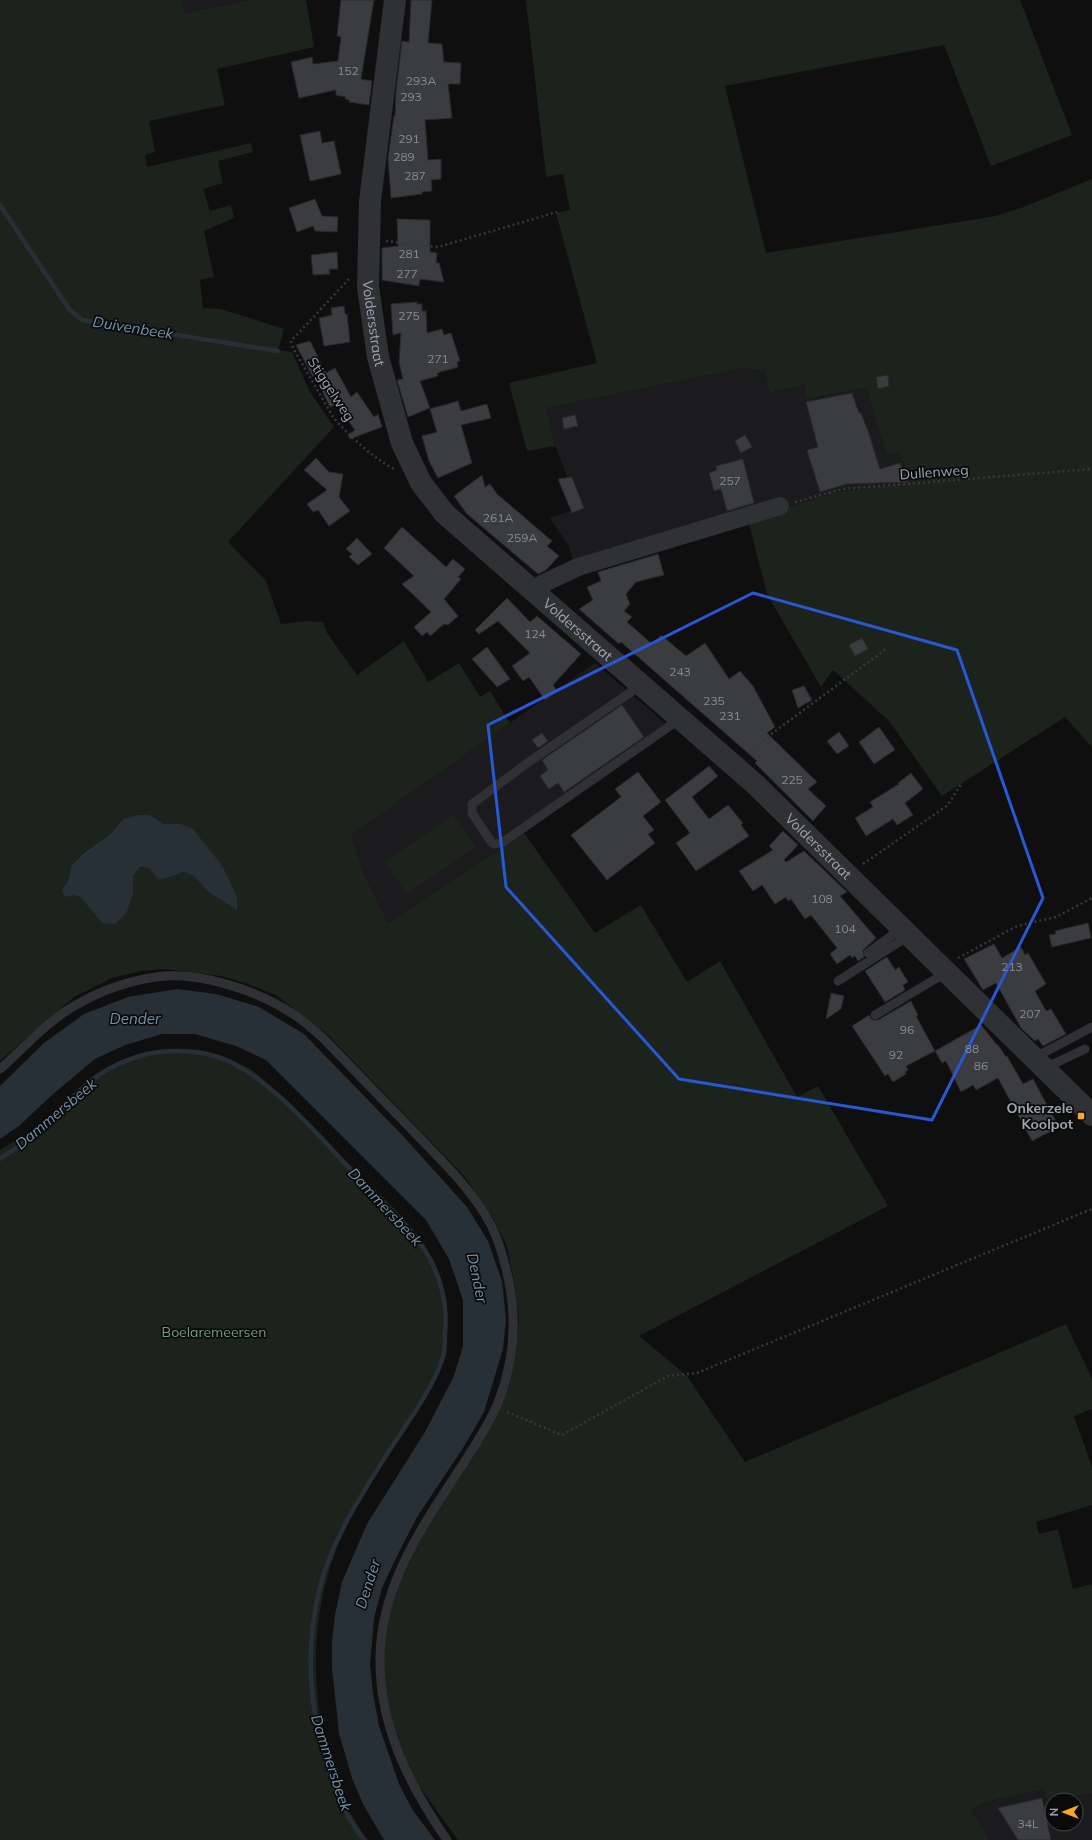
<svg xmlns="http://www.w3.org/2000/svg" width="1092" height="1840" viewBox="0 0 1092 1840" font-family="Mulish,sans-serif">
  <rect width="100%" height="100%" fill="#0f0f10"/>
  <g fill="#1b1b1d">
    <polygon points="182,0 250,0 185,13"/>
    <polygon points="744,368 765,372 769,393 804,385 807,399 866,388 887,456 899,452 912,482 833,493 748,520 576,570 568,545 550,518 580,508 555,446 547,408"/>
    <polygon points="595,663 672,729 524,833 388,923 363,871 351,835"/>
    <polygon points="1044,1789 1048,1802 1052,1801 1052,1824 1076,1824 1076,1800 1058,1800 1092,1793 1092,1840 990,1840 971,1810 986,1802"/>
  </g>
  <g fill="#1b231c" fill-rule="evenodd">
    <path d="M0 0H182L185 13 250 0H306L314 47 217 69 225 105 149 121 155 152 145 155 147 167 251 143 253 152 218 161 223 183 203 189 210 211 231 205 234 218 204 231 214 277 200 280 203 308 221 309 284 329 278 350 292 352 310 392 334 427 228 542 266 581 281 624 307 621 323 622 327 633 357 675 404 641 428 682 459 663 480 697 490 691 510 723 351 835 363 871 388 923 524 833 595 933 641 905 687 982 720 961 797 1097 818 1086 888 1206 639 1336 687 1376 745 1462 1066 1324 1092 1379V1409L1074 1416 1092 1467V1505L1036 1522 1039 1534 1058 1529 1073 1589 1092 1584V1793L1048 1802 1044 1789 986 1802 971 1810 990 1840H458L416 1782 398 1745 383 1680 384 1642 390 1611 406 1561 494 1418 515 1354 519 1321 515 1287 507 1246 494 1220 465 1177 328 1035 276 995 248 984 221 976 164 969 141 971 112 978 74 997 0 1061ZM150 815 164 824H175L237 909 207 891 194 876 184 872 171 877 158 880 149 868 140 867 133 876V894L103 924 80 897 62 890 68 881 71 866 80 855 110 834 123 819Z"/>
    <polygon points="526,0 1020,0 1072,135 991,166 944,45 725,86 766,253 996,216 1021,208 1092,179 1092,747 1065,717 942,796 889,721 833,670 821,687 767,594 748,520 833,493 912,482 899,452 887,456 866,388 806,399 804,385 769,393 765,372 744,368 547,408 555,446 527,451 509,383 597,363 556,213 570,210 563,174 546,177"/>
    <polygon points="453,815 475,847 407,894 385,862"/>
    <path d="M199 1051C212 1056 241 1063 252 1070 261 1076 269 1086 277 1093 305 1118 331 1146 358 1173 385 1199 425 1235 438 1271 474 1364 397 1432 356 1506 304 1599 303 1717 350 1812 355 1822 362 1831 368 1840H0V1150L39 1126 77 1090 120 1061 153 1052Z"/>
  </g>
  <g fill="#273036">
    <polygon points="138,815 150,815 164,824 181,824 193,829 223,867 237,897 237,910 207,891 194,876 184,872 171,877 158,880 149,868 140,867 133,876 133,894 126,914 116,923 103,924 80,897 74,895 65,897 62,890 68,881 71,866 81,855 110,834 123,819"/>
    <polygon points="177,989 216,994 259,1007 304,1034 403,1136 467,1207 488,1241 502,1281 506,1319 503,1349 484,1412 463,1448 417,1517 395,1560 382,1588 374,1618 370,1665 373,1693 379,1726 399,1784 412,1809 435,1840 384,1840 363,1804 352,1778 339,1733 332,1668 332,1641 335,1615 342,1582 367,1524 425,1432 453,1378 463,1347 463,1300 449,1259 426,1220 266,1060 236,1046 195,1034 162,1034 125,1045 95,1059 52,1095 19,1126 0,1139 0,1086 44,1043 84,1014 128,997"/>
  </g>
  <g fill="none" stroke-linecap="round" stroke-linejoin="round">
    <g stroke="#273036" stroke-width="4.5">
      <polyline points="0,205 69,309 82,320 278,351"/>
      <path d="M0 1159C11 1151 24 1144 34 1135 52 1120 67 1101 85 1086 104 1068 134 1055 159 1052 177 1050 201 1051 218 1057 266 1072 320 1138 356 1175 379 1199 405 1221 424 1249 440 1273 448 1304 445 1333 445 1341 445 1350 443 1357 434 1388 402 1430 384 1459 358 1500 330 1544 319 1591 302 1662 312 1739 342 1805 348 1817 356 1829 364 1840"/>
    </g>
  </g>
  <g fill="#3b3c40" stroke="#29292c">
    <polygon points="341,0 374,0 361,79 372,81 369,105 349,102 349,100 345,99 346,97 336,95 336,90 299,98 291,62 312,57 313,64 338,61 341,37 337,36"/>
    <polygon points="411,0 432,0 428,43 442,44 444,62 461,63 460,84 448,84 452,118 425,120 428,160 441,159 441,179 431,180 432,191 422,192 422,194 391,198 388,158 394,116 395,116 396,91 402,41 409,42"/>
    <polygon points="320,131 322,143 334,141 341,174 310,181 300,135"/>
    <polygon points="315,199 322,216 338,217 337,232 315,231 313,226 297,232 289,208"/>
    <polygon points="397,219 430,220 430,252 437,253 436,263 439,263 444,282 420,279 419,286 382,280 382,248 398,246"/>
    <polygon points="337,252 338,269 329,269 330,274 313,275 311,255"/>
    <polygon points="417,302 417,304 422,304 422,311 426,311 427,333 442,329 444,335 451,333 460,361 457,362 458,367 437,373 438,376 420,381 430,408 408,417 397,380 403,379 399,362 401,333 393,335 391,304"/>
    <polygon points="344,306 345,314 347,314 350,342 324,346 319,318 332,315 331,308"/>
    <polygon points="310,341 326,373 335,368 351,397 357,392 374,417 378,414 382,427 350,439 348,435 355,430 336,404 330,407 315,376 313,377 296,345"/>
    <polygon points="888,375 889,386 878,389 876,377"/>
    <polygon points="852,393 859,413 861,413 868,431 880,469 900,463 908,482 847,484 820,492 807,450 818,447 806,402"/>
    <polygon points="458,401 461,411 487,404 491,418 461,425 472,463 438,478 429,461 422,436 437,432 430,409"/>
    <polygon points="575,415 578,426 564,429 562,418"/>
    <polygon points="745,435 752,447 741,453 735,441"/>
    <polygon points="316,458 329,472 343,474 339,497 350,511 329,526 318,510 313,512 307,504 327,490 304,470"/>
    <polygon points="743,459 754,503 727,511 721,489 714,491 709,473 717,470 716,466"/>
    <polygon points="482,475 485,487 490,484 497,494 552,541 547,546 559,556 546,570 538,574 467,514 454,496"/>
    <polygon points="572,477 584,508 572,513 558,479"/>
    <polygon points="402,527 446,567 453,559 465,569 458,577 461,579 444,599 458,616 448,625 444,624 430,636 427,632 422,636 414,627 431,612 402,584 414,576 384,548"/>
    <polygon points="357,538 372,554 358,565 349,557 352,554 346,549"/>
    <polygon points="658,554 664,575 636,582 626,594 630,604 624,611 632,617 627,622 653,645 661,635 686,656 705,643 729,679 740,671 753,686 775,727 767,733 817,782 808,789 826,806 813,821 755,763 757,761 621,642 619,644 579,609 593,600 587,587 601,581 598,572"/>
    <polygon points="507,598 530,622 537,616 581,654 553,685 557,691 545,700 529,677 523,681 512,666 530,653 498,621 479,634 475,630"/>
    <polygon points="862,638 868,649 855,656 849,645"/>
    <polygon points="487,647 510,679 497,687 472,659"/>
    <polygon points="804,686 812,700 798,708 792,690"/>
    <polygon points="622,705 644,737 564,792 558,783 549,789 540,776 548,770 542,760"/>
    <polygon points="879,727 895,750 874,764 859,742"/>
    <polygon points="839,732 849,746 837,754 827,741"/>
    <polygon points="542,733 548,741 538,748 532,740"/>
    <polygon points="709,766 718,776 692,797 709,819 728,805 743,823 741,825 749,836 696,871 676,843 690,833 665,800"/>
    <polygon points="638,772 661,802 643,816 654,830 648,834 655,843 607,880 571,835 621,797 615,789"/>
    <polygon points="911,773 923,789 905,803 913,815 897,825 893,819 866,836 855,818 873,807 870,802 899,784 898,783"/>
    <polygon points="783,831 798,845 784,860 786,862 804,851 847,892 840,896 876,938 863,950 864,957 858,961 855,956 852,958 850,955 837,964 830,954 837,948 811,915 805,919 791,899 788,901 786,897 775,904 762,885 753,891 739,871 773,850 769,846"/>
    <polygon points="1088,923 1091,938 1052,947 1049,935 1056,934 1055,931"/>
    <polygon points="994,944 1002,958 1021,947 1025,955 1028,953 1046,984 1035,991 1046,1011 1051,1009 1066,1034 1043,1046 1038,1039 1035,1041 1021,1028 996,983 983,990 964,959"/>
    <polygon points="887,957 895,970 899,967 908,982 903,985 905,990 885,1002 865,971"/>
    <polygon points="831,993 844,996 841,1009 826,1019"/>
    <polygon points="911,1001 918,1015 916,1016 935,1051 906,1066 908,1070 905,1072 906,1074 893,1082 888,1074 885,1076 852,1026 869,1015 872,1020 878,1020"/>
    <polygon points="981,1025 997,1045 998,1045 1006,1057 1007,1056 1023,1084 1033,1079 1059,1127 1032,1141 998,1078 976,1090 973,1085 961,1092 946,1061 942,1063 935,1051"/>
    <polygon points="1042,1798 1051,1840 1018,1840 998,1808"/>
  </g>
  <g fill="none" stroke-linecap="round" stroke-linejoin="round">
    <g stroke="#36383c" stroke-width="2.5" stroke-dasharray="2 3" stroke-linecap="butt">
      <polyline points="386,241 438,247 557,212"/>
      <path d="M349 279 291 341 293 348 333 417C348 435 373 458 394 469"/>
      <polyline points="795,502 843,489 1092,469"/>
      <polyline points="747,752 886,649"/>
      <polyline points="863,864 948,805 961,784"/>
      <polyline points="958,958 1017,926 1056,917 1092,898"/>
      <polyline points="507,1412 562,1435 668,1376 697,1373 1092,1209"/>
    </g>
    <g stroke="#303135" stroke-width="9">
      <polyline points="641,685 526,764 472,804 472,813 492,843 495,844 503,842 680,719"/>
      <polyline points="868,953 902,928"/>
      <polyline points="838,981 910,935"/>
      <polyline points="875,1015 947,972"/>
      <polyline points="1034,1058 1092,1027"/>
      <polyline points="1045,1068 1085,1049"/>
      <path d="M0 1069C24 1048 47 1021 76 1005 100 991 128 981 156 977 200 971 260 991 296 1016 305 1022 314 1030 322 1037 354 1070 386 1103 418 1136 445 1164 473 1191 491 1225 500 1243 505 1263 509 1282 517 1322 513 1363 499 1400 491 1422 477 1441 465 1461 426 1521 381 1582 380 1657 379 1726 409 1785 447 1840"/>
    </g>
    <polyline stroke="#303135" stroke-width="18" points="533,591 542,584 578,567 780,506"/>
    <path stroke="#303135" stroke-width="22" id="s1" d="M395 0 370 201 368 287 378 357 402 443 421 483 445 514 755 784 1092 1115"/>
  </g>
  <path fill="none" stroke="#2a57d4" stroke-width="3" stroke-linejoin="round" d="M753 593 957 650 1043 898 932 1120 679 1079 506 887 488 725Z"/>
  <rect fill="#f6a921" stroke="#0a0a0b" stroke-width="1.5" x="1077" y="1112" width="8" height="8" rx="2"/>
  <g text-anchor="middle" stroke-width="3.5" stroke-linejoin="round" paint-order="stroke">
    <g font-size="12" fill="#868b96">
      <text x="348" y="75">152</text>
      <text x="421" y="85">293A</text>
      <text x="411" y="101">293</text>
      <text x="409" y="143">291</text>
      <text x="404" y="161">289</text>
      <text x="415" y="180">287</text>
      <text x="409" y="258">281</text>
      <text x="407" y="278">277</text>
      <text x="409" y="320">275</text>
      <text x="438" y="363">271</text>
      <text x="730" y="485">257</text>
      <text x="498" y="522">261A</text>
      <text x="522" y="542">259A</text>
      <text x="535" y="638">124</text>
      <text x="680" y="676">243</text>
      <text x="714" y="705">235</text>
      <text x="730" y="720">231</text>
      <text x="792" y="784">225</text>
      <text x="822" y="903">108</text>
      <text x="845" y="933">104</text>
      <text x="1012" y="971">213</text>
      <text x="1030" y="1018">207</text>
      <text x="907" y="1034">96</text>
      <text x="972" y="1053">88</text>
      <text x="896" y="1059">92</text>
      <text x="981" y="1070">86</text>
      <text x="1028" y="1828">34L</text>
    </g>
    <g font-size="14" fill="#9fa5b2" stroke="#0a0a0b">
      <text dy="5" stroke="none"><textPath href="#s1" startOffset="325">Voldersstraat</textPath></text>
      <text transform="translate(331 389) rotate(57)" y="5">Stiggelweg</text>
      <text transform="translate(934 472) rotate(-4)" y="5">Dullenweg</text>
      <text dy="5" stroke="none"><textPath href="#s1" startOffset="708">Voldersstraat</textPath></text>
      <text dy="5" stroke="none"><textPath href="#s1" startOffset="1032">Voldersstraat</textPath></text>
    </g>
    <g font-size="14" font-weight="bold" fill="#9fa5b2" stroke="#0a0a0b" text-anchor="end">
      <text x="1073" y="1113">Onkerzele<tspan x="1073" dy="16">Koolpot</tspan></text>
    </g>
    <g font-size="14" fill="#759e77" stroke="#0a0a0b">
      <text x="214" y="1337">Boelaremeersen</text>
    </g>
    <g font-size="15" font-style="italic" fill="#7495af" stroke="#0a0a0b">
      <text transform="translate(133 328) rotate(9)" y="5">Duivenbeek</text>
      <text x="135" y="1024">Dender</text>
      <text transform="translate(56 1114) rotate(-40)" y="5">Dammersbeek</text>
      <text transform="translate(385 1207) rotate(47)" y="5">Dammersbeek</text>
      <text transform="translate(477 1278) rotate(78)" y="5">Dender</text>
      <text transform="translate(368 1584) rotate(-72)" y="5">Dender</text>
      <text transform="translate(331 1763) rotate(72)" y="5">Dammersbeek</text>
    </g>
  </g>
  <g transform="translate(1064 1812) rotate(270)"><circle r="19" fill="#0a0a0b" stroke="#46484e"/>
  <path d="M0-3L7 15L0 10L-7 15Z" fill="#f6a921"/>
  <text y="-6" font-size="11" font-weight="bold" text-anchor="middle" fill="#9fa5b2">N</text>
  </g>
</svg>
